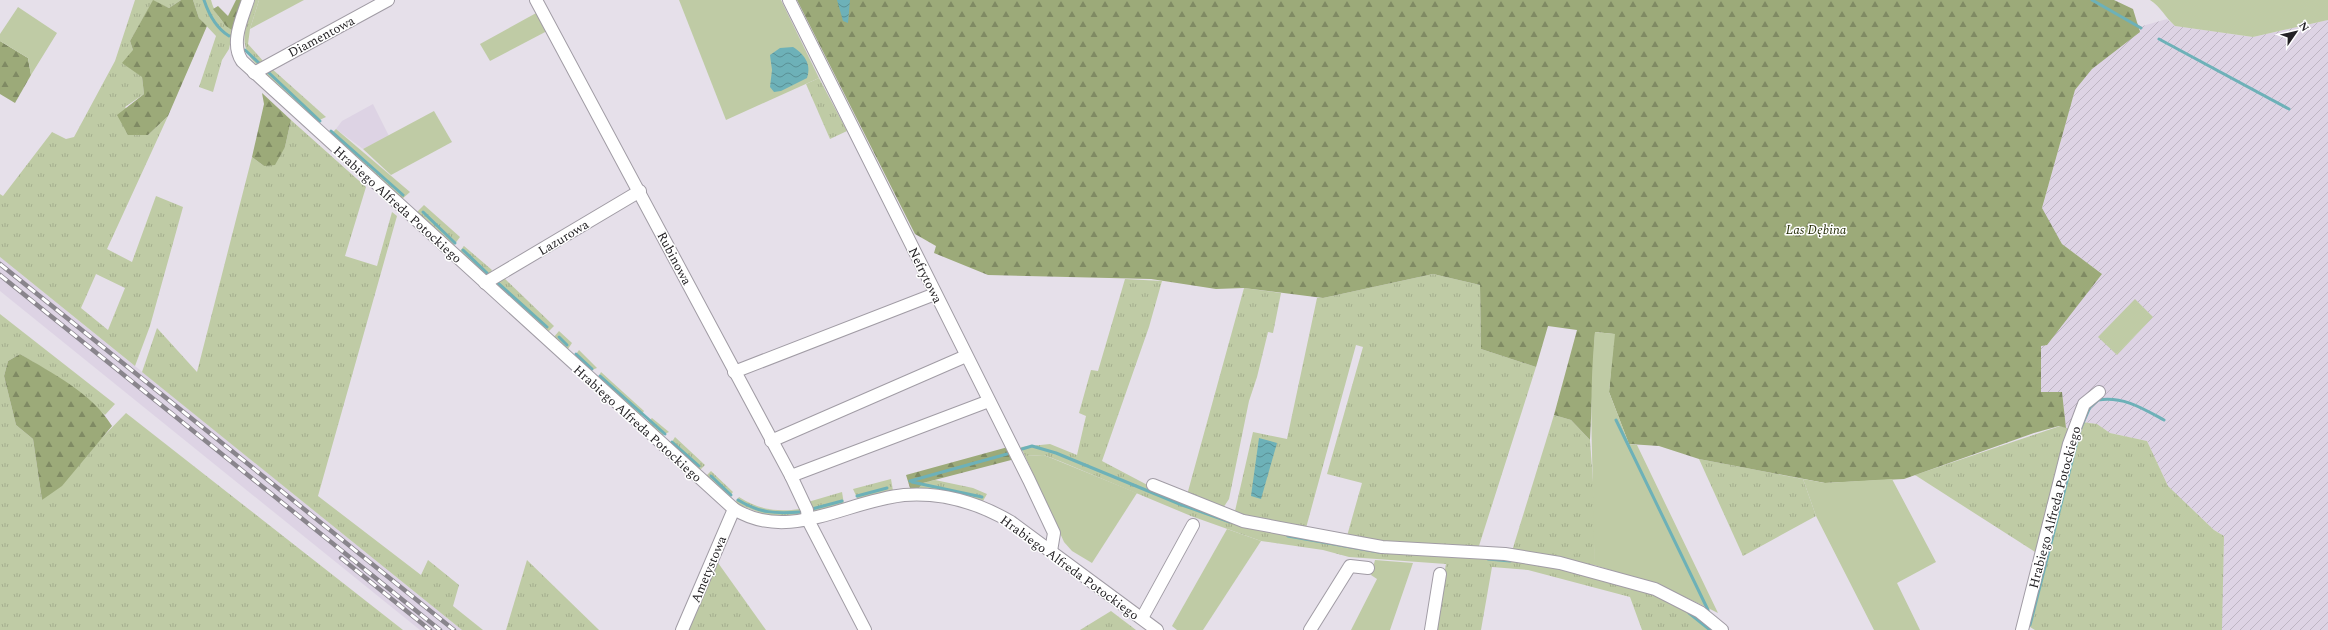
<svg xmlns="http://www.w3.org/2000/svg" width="2328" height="630" viewBox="0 0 2328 630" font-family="Spectral,serif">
  <defs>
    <pattern id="industrial-furrows" width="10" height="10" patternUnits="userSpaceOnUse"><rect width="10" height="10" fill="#ddd3e4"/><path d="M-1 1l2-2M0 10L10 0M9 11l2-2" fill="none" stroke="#beb5c3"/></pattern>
    <pattern id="grass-tufts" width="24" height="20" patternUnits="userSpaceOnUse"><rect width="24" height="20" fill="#bfcba5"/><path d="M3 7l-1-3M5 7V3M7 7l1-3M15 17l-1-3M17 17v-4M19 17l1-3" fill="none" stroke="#a4ae8e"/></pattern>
    <pattern id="forest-firs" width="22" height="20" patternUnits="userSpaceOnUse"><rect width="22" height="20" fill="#9caa79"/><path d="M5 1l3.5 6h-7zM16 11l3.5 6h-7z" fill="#7f8a63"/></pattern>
    <pattern id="water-waves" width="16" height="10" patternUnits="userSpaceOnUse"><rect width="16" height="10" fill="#6db1b8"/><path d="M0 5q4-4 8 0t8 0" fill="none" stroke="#599095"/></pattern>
  </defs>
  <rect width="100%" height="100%" fill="#e6e0ea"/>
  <g fill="#ddd3e4">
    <polygon points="373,104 389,136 363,149 336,129 342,121"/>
    <polygon points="0,257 462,630 420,630 0,291"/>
  </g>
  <polygon fill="url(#industrial-furrows)" points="2167,19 2175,26 2253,37 2328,20 2328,630 2221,630 2224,536 2214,530 2168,486 2147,441 2110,433 2097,424 2076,421 2066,428 2062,392 2041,392 2041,345 2102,274 2062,244 2042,209 2075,90 2092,69 2119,47 2120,48 2139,27"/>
  <g fill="url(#grass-tufts)" fill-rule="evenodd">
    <path d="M135 0H181L169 8 153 1 130 41 142 77 144 94 125 107 148 135 168 116 107 249 132 262 156 196 183 207 150 326 135 366 0 257V194L3 196 52 132 66 139 74 137 115 61ZM96 274 125 288 108 330 81 308Z"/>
    <path d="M193 0H211C214 12 222 23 233 31L229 49 222 60 213 92 199 87 216 36 199 18Z"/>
    <path d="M255 0H259L250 29 248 44 264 62 257 65C235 44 247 25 255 0Z"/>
    <polygon points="271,68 326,117 315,122 265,73"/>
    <polygon points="819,78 847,131 830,139 806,84"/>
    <polygon points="291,120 366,187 345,256 377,266 392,212 397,216 318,496 421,575 428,560 459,585 453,606 483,630 462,630 142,372 157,328 197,372 252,157 264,166 285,147"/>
    <polygon points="336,129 410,192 401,200 330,135"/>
    <polygon points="424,205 460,237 454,245 417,215 417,212"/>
    <polygon points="464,246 492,270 487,277 460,253 460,251"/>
    <polygon points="1433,274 1480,285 1481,349 1536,367 1478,549 1388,543 1347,536 1362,483 1327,474 1363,347 1356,345 1306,528 1245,517 1235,511 1253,432 1287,439 1317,298 1323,298"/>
    <polygon points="503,277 554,326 548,332 494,285"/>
    <polygon points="1125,279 1162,281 1149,327 1102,461 1155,489 1252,525 1506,557 1608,578 1685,606 1717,630 1642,630 1630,597 1528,570 1492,567 1481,630 1434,630 1446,564 1349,557 1323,550 1261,541 1191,516 1062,462 1044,455 1025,456 1021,447 1050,444 1077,455 1086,416 1079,413 1091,370 1098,371"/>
    <polygon points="1244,288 1281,293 1273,333 1268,332 1257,377 1249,401 1229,499 1223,508 1187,495"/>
    <polygon points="0,314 115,404 105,415 67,383 20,354 8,361 4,376 16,425 33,439 42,500 126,413 403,630 0,630"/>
    <polygon points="559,331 572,343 568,349 565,348 553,338"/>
    <polygon points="579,350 597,368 589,371 574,357"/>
    <polygon points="601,372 644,411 640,417 598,378"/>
    <polygon points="1554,415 1571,420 1590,440 1595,510 1594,565 1512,551"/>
    <polygon points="652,418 669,432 660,436 646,424"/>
    <polygon points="2082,422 2097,424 2110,433 2147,441 2168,486 2214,530 2224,536 2222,630 2035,630 2027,625"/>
    <polygon points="2060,426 2070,429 2038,548 2035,552 1915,475"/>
    <polygon points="675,437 705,465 700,470 697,470 670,445"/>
    <polygon points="1699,459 1803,479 1816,516 1743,556"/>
    <polygon points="711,471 733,492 729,497 707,479 707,475"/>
    <polygon points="891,479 893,491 858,500 853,489"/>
    <polygon points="935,480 973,488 987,494 983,501 958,493 918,489 923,483"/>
    <polygon points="842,492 844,504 814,512 808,502"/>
    <path d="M739 497C759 510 777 512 800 509L802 514 798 517 766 515 737 504 736 501Z"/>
    <polygon points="527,560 599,630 506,630"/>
    <polygon points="716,560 766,630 686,630"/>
    <polygon points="1111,611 1136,630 1080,630"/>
  </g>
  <g fill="url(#forest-firs)">
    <polygon points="153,0 169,8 181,0 193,0 199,18 207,26 168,116 148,135 128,135 117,115 144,94 142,77 122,63 133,50 130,41"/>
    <polygon points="236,0 243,0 233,31 226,26 213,9 218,6 228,16"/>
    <polygon points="797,0 2114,0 2133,9 2140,32 2092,69 2075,90 2042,208 2062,244 2102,274 2047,345 2041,346 2041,392 2062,392 2066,428 2059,426 2034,433 1904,479 1825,483 1699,459 1659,446 1629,444 1609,392 1614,334 1595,332 1590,440 1571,420 1554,415 1577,330 1548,326 1536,367 1481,349 1480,285 1433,274 1323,298 1244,288 1216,289 1151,279 988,275 934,253 936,246 915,234"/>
    <polygon points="0,41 28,58 31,75 15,103 0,94"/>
    <polygon points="262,93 291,120 285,147 275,165 264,166 252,157 264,104"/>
    <path d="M20 354C52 373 92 393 112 426L62 486 42 500 33 439 16 425 4 376 8 361Z"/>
    <polygon points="1008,447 1015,459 923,483 918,489 910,488 906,475"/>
  </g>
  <g fill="#bfcba5">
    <polygon points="259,0 304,0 250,29"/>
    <polygon points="679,0 781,0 819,78 726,120"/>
    <path d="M2150 0H2328V20L2253 37 2175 26C2165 17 2161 7 2150 0Z"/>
    <polygon points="18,7 57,33 31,75 28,58 0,41 0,34"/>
    <polygon points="538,12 549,30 490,61 480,44"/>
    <polygon points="434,111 452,142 391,175 363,149"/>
    <polygon points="2135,299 2153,317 2117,355 2098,337"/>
    <path d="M1595 332 1615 334 1609 392 1629 444 1637 445 1718 613C1678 592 1638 578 1594 565 1595 487 1587 410 1595 332Z"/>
    <polygon points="1044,455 1137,493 1092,563 1072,551 1064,542 1025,456"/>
    <polygon points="1803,479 1825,483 1892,479 1936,562 1897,583 1920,630 1874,630 1816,516"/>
    <polygon points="1227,529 1261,541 1203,630 1177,630 1172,626"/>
    <polygon points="1375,560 1413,563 1390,630 1351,630 1377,579 1371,575"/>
  </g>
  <g fill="url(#water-waves)">
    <polygon points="837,0 850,0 848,23 843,21"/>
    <path d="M793 47C804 54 812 64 807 78L781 91 774 92 770 87 772 70 770 55 780 48Z"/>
    <polygon points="1259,438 1277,443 1261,499 1251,496"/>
  </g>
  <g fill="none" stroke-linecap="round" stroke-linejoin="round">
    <g stroke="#6db1b8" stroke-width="3">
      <path d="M204 0C209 15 216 28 229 36"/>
      <polyline points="2092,0 2141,28"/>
      <polyline points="2159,39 2289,109"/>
      <polyline points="245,50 259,63"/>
      <polyline points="267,71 320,121"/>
      <polyline points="331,131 403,195"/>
      <polyline points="423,212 455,243"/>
      <polyline points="463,250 487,273"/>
      <polyline points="497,282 547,327"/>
      <polyline points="559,337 567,345"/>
      <polyline points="576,354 592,369"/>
      <polyline points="600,376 665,434"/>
      <polyline points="1616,420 1708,610"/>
      <polyline points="672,442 699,466"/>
      <polyline points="1022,449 1032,446 1056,453 1182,505 1230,522"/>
      <polyline points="711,476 731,495"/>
      <polyline points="910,481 1007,454"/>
      <polyline points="912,482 982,497"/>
      <polyline points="857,496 887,488"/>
      <path d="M738 500C759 513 776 514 800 512"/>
      <polyline points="812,509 842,501"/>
      <polyline points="1288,536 1379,552"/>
      <polyline points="1488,559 1510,561"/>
      <polyline points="1689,613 1710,630"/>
      <path d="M2030 625 2080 430 2090 407 2098 400C2123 396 2142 408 2164 420"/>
    </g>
    <defs>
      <g id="minor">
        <path d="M248 0C242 19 230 43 242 61L734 509C789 543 846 501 904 495 943 492 977 502 1011 522L1157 630"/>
        <polyline points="536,0 791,476 807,510 808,520 865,630"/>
        <polyline points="789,0 1029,480 1054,533 1051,551"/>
        <polyline points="254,73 388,0"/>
        <polyline points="485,283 640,191"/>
        <polyline points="734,372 935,294"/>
        <polyline points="771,441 966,356"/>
        <polyline points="791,476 989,401"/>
        <polyline points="1153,485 1243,521 1349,541 1382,547 1505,554 1560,563 1655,589 1700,612 1722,630"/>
        <polyline points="1142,618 1193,525"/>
        <polyline points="682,630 734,509"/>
        <polyline points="1310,630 1350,566 1368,568"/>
        <polyline points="1431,630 1440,574"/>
        <polyline points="2022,630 2069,444 2084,404 2099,392"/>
      </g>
    </defs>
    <use href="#minor" stroke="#a19ca5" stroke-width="14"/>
    <use href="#minor" stroke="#fff" stroke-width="12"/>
    <defs>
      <g id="rail">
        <polyline points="0,264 454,630"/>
        <polyline points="0,275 440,630"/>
        <polyline points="341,558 430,630"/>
      </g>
    </defs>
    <use href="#rail" stroke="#89858c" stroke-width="4.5"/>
    <use href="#rail" stroke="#fff" stroke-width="3" stroke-dasharray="9" stroke-linecap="butt"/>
  </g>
  <g text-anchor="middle" stroke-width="3" stroke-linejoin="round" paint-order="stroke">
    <g font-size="13" fill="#242225" stroke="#fff">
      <text transform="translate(321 36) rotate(-28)" y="5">Diamentowa</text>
      <text transform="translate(398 204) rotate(42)" y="5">Hrabiego Alfreda Potockiego</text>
      <text transform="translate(563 237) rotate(-31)" y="5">Lazurowa</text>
      <text transform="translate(675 258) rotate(62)" y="5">Rubinowa</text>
      <text transform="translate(926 275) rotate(64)" y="5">Nefrytowa</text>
      <text transform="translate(638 423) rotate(42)" y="5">Hrabiego Alfreda Potockiego</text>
      <text transform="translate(2054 507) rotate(-75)" y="5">Hrabiego Alfreda Potockiego</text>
      <text transform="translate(1070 567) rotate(36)" y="5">Hrabiego Alfreda Potockiego</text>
      <text transform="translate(708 569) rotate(-67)" y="5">Ametystowa</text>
    </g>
    <g font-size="13" font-style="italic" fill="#262f08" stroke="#fff">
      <text x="1816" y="234">Las Dębina</text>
    </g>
  </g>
  <g transform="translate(2296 32) rotate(56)" stroke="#ffffff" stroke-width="3" paint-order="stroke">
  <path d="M0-3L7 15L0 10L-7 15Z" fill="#242225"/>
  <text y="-6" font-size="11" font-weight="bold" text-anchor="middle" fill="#242225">N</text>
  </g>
</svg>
